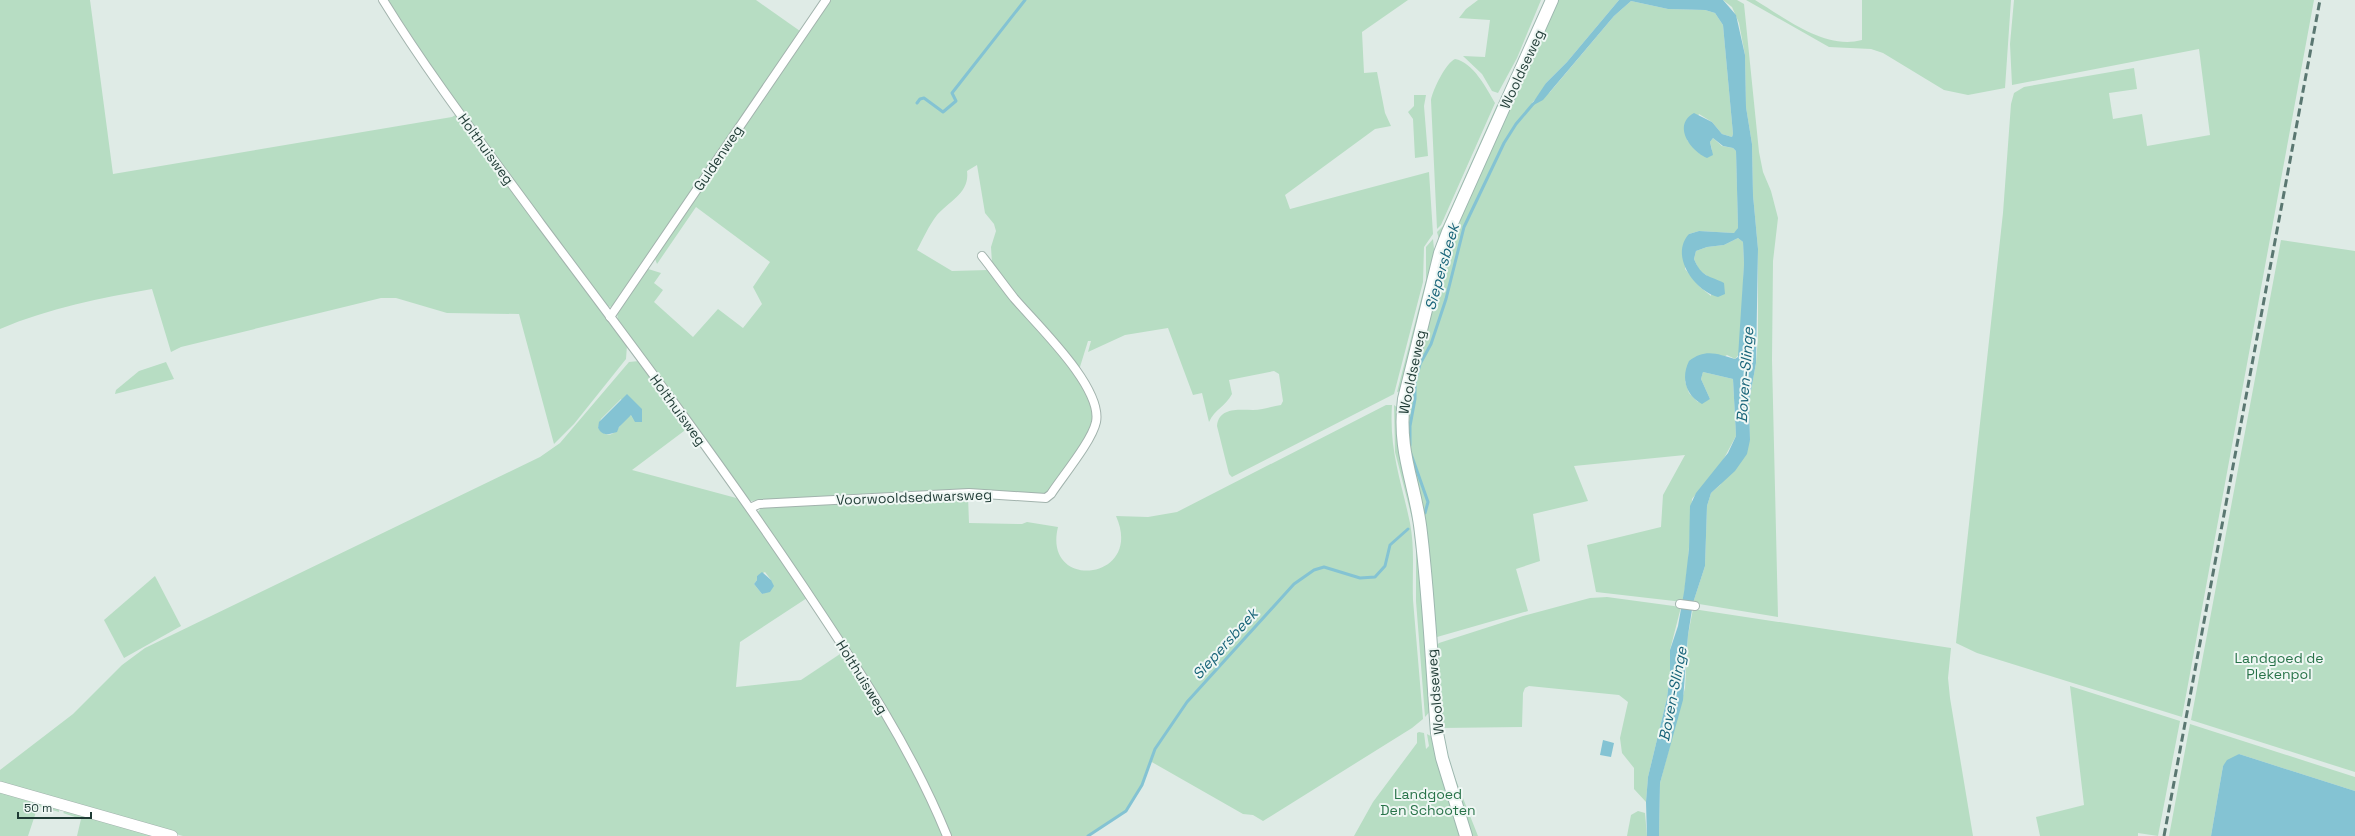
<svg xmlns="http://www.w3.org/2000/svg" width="2355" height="836" viewBox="0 0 2355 836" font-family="'Space Grotesk',sans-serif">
  <rect width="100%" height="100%" fill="#dfebe6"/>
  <g fill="#b7ddc3" fill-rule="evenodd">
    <path d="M0 0H90L113 174 452 117 457 114 627 345 626 359 574 424 554 444 519 314 447 313 396 298H381L181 347 171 352 152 289C101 298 49 308 0 329Z"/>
    <polygon points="388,0 756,0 800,31 613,307 604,306 441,81"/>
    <path d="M830 0H1408L1362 32 1364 73 1377 72 1385 113 1391 126 1375 129 1285 195 1290 209 1429 172 1433 234 1424 247 1423 282 1394 394 1232 477 1229 474 1217 426C1219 407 1239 410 1253 410 1262 410 1272 406 1281 405L1283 401 1279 374 1274 371 1229 380 1232 394C1226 406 1215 409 1209 422L1202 393 1193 395 1168 328 1125 335 1088 352 1091 341H1088L1079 370 1020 302 992 263 991 247 996 231 994 224 985 213 977 165 967 171C970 193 949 201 937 215 929 225 923 239 917 250L952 271 988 270C1012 298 1100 387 1093 422 1087 445 1061 474 1047 494L1044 495 969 490 929 491 749 501 618 323 617 311 645 268 661 273 654 283 663 290 654 302 693 337 718 309 743 328 762 304 753 287 770 262 696 207 657 264 654 256Z"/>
    <polygon points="1478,0 1541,0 1517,58 1498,93 1492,91 1482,74 1463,56 1485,57 1490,20 1459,18 1466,9"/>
    <polygon points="1557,0 1619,0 1567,62 1546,83 1543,91 1531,104 1550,92 1614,16 1631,1 1668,9 1705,10 1715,13 1723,25 1733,134 1732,137 1722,134 1712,122 1699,114 1687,140 1700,154 1712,150 1710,142 1713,138 1722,146 1733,148 1736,151 1738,228 1737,232 1734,233 1699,231 1689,234 1685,269 1700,287 1711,296 1713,280 1699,270 1694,259 1696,251 1707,247 1724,245 1738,238 1743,242 1744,264 1740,353 1735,359 1727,355 1685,381 1689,393 1698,402 1710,399 1701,379 1703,372 1733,379 1736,436 1722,462 1692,499 1688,563 1683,602 1596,592 1587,545 1661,527 1663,495 1685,455 1574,466 1588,501 1533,514 1540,561 1516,569 1528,611 1437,637 1434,635 1408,455 1405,416 1446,250"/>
    <polygon points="1723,0 1737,0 1744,4 1759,152 1763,172 1771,191 1778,218 1773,261 1772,360 1778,617 1693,603 1705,566 1707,506 1711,493 1720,485 1750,440 1749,402 1756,363 1758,337 1758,249 1753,195 1752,144 1746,107 1745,55 1739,23 1732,7"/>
    <path d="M1746 0H1755C1785 18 1824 50 1862 40V0H2011L2005 88 1968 95 1944 90 1883 53 1871 49 1829 47Z"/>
    <polygon points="2014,0 2314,0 2182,717 1977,653 1956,643 2003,213 2011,104 2014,93 2024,87 2134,68 2137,89 2109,93 2113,119 2142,114 2147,146 2210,135 2199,49 2012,85 2010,44"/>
    <path d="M1455 59C1473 62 1487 89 1495 103L1441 225 1437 229 1431 100C1433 89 1446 63 1455 59Z"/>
    <polygon points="1414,95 1426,95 1424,106 1428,156 1415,158 1413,119 1408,112 1414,106"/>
    <polygon points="1497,105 1500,107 1439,239 1437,232 1443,226"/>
    <polygon points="1433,239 1435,259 1401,391 1397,392 1426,280 1426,247"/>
    <polygon points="2281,240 2355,251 2355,772 2191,720"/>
    <path d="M639 361 688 428 632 470 740 499 807 598 740 642 736 687 801 680 843 652 906 753 943 836H183L0 784V770L73 714 122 665 145 648 540 457 560 443 629 362ZM621 399 635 422 631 415C618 422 615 446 598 428L601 419ZM765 572 771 580 767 592 762 594 754 584 757 580V576Z"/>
    <polygon points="166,362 174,379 115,394 116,390 139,371"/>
    <path d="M1386 405H1392C1389 450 1401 480 1410 523 1415 549 1412 574 1413 600L1423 719 1412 728 1263 821 1253 815 1243 814 1150 761 1141 785 1126 811 1088 836H950C904 721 825 616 757 513L762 507 968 496 969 523 1022 524 1027 522 1058 527C1042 592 1145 581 1116 516L1148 517 1177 512Z"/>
    <polygon points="1394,405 1399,409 1415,514 1432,709 1425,717 1416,601 1416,549 1413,522 1395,452"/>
    <polygon points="155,576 181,626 124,658 104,620"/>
    <polygon points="1607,597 1681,607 1670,650 1670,674 1667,698 1648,777 1646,802 1634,789 1634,768 1622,753 1620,738 1628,702 1619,695 1529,686 1525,688 1523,693 1522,727 1441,728 1436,646 1439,643 1523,616 1590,598"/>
    <polygon points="1693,609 1951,648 1948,678 1950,698 1973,836 1659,836 1660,783 1685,688 1688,635"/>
    <polygon points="2070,686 2180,721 2158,836 2138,833 2138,836 2040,836 2036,817 2084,805"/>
    <polygon points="2190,724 2355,777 2355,791 2239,754 2223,766 2211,836 2169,836"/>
    <polygon points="1419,732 1424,733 1426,749 1429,746 1427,734 1434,738 1438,735 1478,836 1354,836 1373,802 1417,743 1417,733"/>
    <polygon points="0,791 59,807 59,812 38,806 28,836 0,836"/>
    <polygon points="66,810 160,836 77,836 81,819 63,813"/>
    <polygon points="1638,811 1645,813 1647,836 1627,836 1631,815"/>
  </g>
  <g fill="#84c3d3">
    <path d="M1619 0H1723L1736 15 1745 55 1746 107 1752 144 1753 195 1758 249 1756 363 1749 402 1750 440 1747 454 1735 471 1711 493 1707 506 1705 566 1693 603 1688 635 1683 700 1660 783 1659 836H1647L1646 802 1648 777 1667 698 1670 674V650L1678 626 1684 592 1689 549 1690 506 1696 493 1728 453 1736 436 1733 379 1703 372 1701 379 1710 399 1702 404C1685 395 1681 377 1689 361 1705 348 1718 354 1735 359L1738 357 1744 264 1743 242 1738 238 1724 245 1707 247 1696 251 1694 259C1702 278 1709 275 1724 283L1725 294 1718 297C1695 291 1669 256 1689 234L1699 231 1734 233 1738 228 1736 151 1733 148 1723 146 1713 138 1710 142 1713 155 1707 158C1690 151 1672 125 1694 113L1712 122 1722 134 1732 137 1733 134 1723 25 1715 13 1705 10 1668 9 1631 1 1614 16 1543 100 1530 107 1546 83 1567 62Z"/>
    <path d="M627 394 642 409V422H635L631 415 619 427 617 432C609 434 603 437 598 428L599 422Z"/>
    <polygon points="762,572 771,580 774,586 770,592 762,594 754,584 757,580 757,576"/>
    <polygon points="1603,740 1614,743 1611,757 1600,755"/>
    <polygon points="2239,754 2355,791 2355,836 2211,836 2223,766 2227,760"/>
  </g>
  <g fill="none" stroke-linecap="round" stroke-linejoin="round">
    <g stroke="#84c3d3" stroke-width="3">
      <polyline points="917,103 920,99 924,98 943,112 956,101 952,93 1025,0"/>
      <polyline points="1410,445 1410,426 1415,399 1415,383 1420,364 1431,344 1446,299 1464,227 1504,143 1516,124 1533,104"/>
      <polyline points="1411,454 1428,502 1425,513"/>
      <polyline points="1088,836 1126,811 1142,785 1155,749 1187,702 1294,584 1314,570 1324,567 1360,578 1375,577 1385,566 1390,545 1408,529"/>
    </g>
    <defs>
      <g id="minor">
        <path d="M383 0C431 78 487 150 541 224 630 343 720 462 803 586 857 667 910 745 947 836"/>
        <polyline points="610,317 826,0"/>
        <path d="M750 508 759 504 969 493 1046 498 1051 494C1062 477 1092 441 1096 422 1103 387 1036 324 1014 298 1003 284 993 270 982 256"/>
        <polyline points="1680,604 1695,606"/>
      </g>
      <polyline id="tertiary" points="0,787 172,836"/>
      <path id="secondary" d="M1466 836 1442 758 1437 733C1432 667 1429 599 1421 533 1416 484 1397 453 1404 399L1440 253 1448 232 1552 0"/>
    </defs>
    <use href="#minor" stroke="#a2b3ad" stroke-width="10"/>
    <use href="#tertiary" stroke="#a2b3ad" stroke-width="12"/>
    <use href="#secondary" stroke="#9db7af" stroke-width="14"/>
    <use href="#minor" stroke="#fff" stroke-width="8"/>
    <use href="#tertiary" stroke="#fff" stroke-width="11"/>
    <use href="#secondary" stroke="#fff" stroke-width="12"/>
    <polyline stroke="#5a7771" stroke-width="3" stroke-dasharray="8 4" stroke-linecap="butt" points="2164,836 2320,0"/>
  </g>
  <g text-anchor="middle" stroke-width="4" stroke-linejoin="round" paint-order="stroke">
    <g font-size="14" fill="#1f3b35" stroke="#eff7f4">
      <text transform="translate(1522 69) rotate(-65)" y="5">Wooldseweg</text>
      <text transform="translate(486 149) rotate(54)" y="5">Holthuisweg</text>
      <text transform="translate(718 158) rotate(-56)" y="5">Guldenweg</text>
      <text transform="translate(1412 372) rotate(-78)" y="5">Wooldseweg</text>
      <text transform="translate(678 410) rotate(54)" y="5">Holthuisweg</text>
      <text transform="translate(914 497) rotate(-2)" y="5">Voorwooldsedwarsweg</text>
      <text transform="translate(862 677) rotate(58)" y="5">Holthuisweg</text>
      <text transform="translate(1435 692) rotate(-95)" y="5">Wooldseweg</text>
    </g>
    <g font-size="14" fill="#287349" stroke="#eff7f4">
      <text x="2279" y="663">Landgoed de<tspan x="2279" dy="16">Plekenpol</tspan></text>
      <text x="1428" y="799">Landgoed<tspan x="1428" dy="16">Den Schooten</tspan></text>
    </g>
    <g font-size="15" font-style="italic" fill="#186479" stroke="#eff7f4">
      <text transform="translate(1442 267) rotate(-74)" y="5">Siepersbeek</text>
      <text transform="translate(1745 375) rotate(-86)" y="5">Boven-Slinge</text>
      <text transform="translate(1225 644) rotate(-48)" y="5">Siepersbeek</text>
      <text transform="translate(1673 694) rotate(-79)" y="5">Boven-Slinge</text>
    </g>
  </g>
  <path d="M18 812v6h73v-6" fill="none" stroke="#1f3b35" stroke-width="2"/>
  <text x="24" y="812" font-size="12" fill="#1f3b35" stroke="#eff7f4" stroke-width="3" paint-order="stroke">50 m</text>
</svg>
